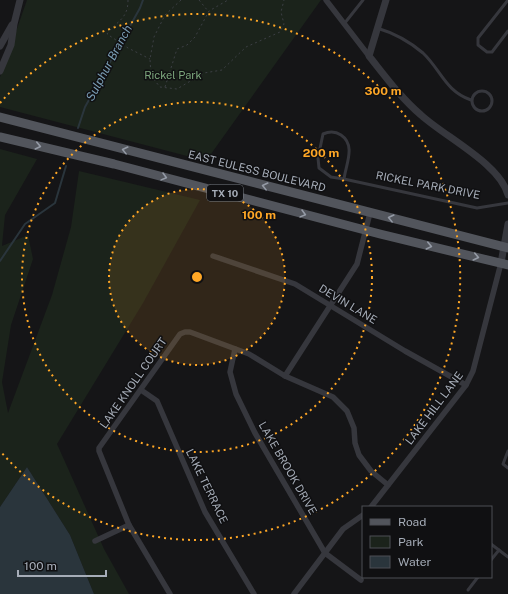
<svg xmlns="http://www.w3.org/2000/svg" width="508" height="594" viewBox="0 0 508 594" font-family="'Public Sans',sans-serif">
  <rect width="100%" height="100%" fill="#151517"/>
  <g fill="#1b231b">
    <polygon points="27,0 321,0 206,161 0,107 0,77"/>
    <polygon points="0,149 37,159 5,215 2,246 28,235 33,259 11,325 2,382 8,413 52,295 71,227 79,171 200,200 143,303 57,444 104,549 129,594 94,594 70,535 27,467 0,507"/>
  </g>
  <polygon fill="#2a353c" points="27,467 70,535 94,594 0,594 0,507"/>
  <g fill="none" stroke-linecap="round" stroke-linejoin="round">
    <g stroke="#2a353c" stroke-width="2">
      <polyline points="78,128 85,107 140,8 143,0"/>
      <polyline points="0,261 25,224 55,203 66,166"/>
    </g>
    <g stroke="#3c3f44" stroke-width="1" stroke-dasharray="2 3" stroke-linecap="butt">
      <path d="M128 0C128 20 116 21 107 34L128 48 150 59"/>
      <polyline points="181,0 165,15 154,37 150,59 151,76 160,87 177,89 204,73 222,70 246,47 280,32 284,24 281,12 284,0"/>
      <polyline points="199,0 208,11"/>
      <polyline points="165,87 177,49 187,45 195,37 209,11 228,0"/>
    </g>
    <g stroke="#36373d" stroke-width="3">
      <polyline points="508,0 478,38 478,45 487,52 492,52 508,31"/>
      <polyline points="344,24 363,0"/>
      <path d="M377 28C394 33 410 42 423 53 441 70 445 91 471 100"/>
      <circle cx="482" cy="101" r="10"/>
      <path d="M344 179C346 164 356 145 341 135 335 131 330 131 323 134L318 158 319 168 331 177 344 179 477 208 508 203"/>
      <polyline points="508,451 503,464 508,468"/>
      <polyline points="491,544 508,557"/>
      <polyline points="491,560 499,550"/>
      <polyline points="468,590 478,577"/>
    </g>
    <g stroke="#36373d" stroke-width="5.5">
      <polyline points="326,0 369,56"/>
      <polyline points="213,256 295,284 405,351 466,385"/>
      <polyline points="235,349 230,372 236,394 255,433 325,553 361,580"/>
      <polyline points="285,376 357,264 370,213"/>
      <polyline points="141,390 157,401 205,512 254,594"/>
      <polyline points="371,507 466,385 473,371 501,263"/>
      <polyline points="95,541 129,525"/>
      <polyline points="170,594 129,525 99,451 99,448 180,334 185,332 190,332 249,354 285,376 333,397 347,411 354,428 355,443 359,455 371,471 388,485"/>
      <polyline points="294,594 343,529 363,515"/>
    </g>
    <g stroke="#36373d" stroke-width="7">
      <path d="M386 0 369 56C385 76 401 98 421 115 445 137 500 164 508 195"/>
      <polyline points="0,46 12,25"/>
      <polyline points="0,71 11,45 14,24 20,0"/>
      <polyline points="501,263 508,224"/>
    </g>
    <g stroke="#52555c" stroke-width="9">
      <polyline points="0,117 508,248"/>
      <polyline points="0,137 114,164 380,234 508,265"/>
    </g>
  </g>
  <defs><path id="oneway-chevron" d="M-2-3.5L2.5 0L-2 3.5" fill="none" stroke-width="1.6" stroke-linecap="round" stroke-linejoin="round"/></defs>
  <g stroke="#959ba6">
    <use href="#oneway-chevron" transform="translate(38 146) rotate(13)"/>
    <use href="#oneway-chevron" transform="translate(125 150) rotate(-166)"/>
    <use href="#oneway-chevron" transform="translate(164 177) rotate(15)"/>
    <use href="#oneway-chevron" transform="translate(265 186) rotate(-166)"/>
    <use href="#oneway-chevron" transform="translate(303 214) rotate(15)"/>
    <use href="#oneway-chevron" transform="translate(391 218) rotate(-166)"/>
    <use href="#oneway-chevron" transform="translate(429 246) rotate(13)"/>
    <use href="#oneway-chevron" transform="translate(476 257) rotate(13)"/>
  </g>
  <circle cx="197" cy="277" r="88" fill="#ffa726" fill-opacity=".12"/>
  <g fill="none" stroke="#ffa726" stroke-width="2" stroke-dasharray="2 4">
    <circle cx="197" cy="277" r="88"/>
    <circle cx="197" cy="277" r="175"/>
    <path d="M0 103A263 263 0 1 1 0 451"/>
  </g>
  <g text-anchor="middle" stroke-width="3" stroke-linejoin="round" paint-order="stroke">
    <rect fill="#101012" stroke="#797e86" stroke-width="1" x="207" y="185" width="36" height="16" rx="3"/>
    <g font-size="10" font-weight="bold" fill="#a6adb8">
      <text x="225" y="197">TX 10</text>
    </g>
    <g font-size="11" fill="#7ca57c" stroke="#101012">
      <text x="173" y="79">Rickel Park</text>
    </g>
    <g font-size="11" fill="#a6adb8" stroke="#101012">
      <text transform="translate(257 171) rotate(14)" y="4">EAST EULESS BOULEVARD</text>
      <text transform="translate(428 185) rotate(11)" y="4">RICKEL PARK DRIVE</text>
      <text transform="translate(348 304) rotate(31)" y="4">DEVIN LANE</text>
      <text transform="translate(133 383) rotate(-55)" y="4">LAKE KNOLL COURT</text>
      <text transform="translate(434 408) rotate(-53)" y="4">LAKE HILL LANE</text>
      <text transform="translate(288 468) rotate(60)" y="4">LAKE BROOK DRIVE</text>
      <text transform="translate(207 486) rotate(64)" y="4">LAKE TERRACE</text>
    </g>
    <g font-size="12" font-style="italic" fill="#7b9eb6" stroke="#101012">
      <text transform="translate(109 63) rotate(-62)" y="4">Sulphur Branch</text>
    </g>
  </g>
  <circle cx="197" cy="277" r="6" fill="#ffa726" stroke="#101012" stroke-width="2"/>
  <g font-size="12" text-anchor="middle" font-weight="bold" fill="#ffa726" stroke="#101012" stroke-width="3" stroke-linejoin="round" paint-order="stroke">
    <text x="383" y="95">300 m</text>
    <text x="321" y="157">200 m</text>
    <text x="259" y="219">100 m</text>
  </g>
  <rect x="362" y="506" width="130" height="72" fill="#101012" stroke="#4c4f54"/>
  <rect x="370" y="519" width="20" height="6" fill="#52555c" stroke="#4c4f54"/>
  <text x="398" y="526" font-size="12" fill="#a6adb8">Road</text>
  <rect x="370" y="536" width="20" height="12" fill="#1b231b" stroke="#4c4f54"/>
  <text x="398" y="546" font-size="12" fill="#a6adb8">Park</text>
  <rect x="370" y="556" width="20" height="12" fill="#2a353c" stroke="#4c4f54"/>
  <text x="398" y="566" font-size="12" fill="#a6adb8">Water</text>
  <path d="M18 570v6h88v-6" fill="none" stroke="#a6adb8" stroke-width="2"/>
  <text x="24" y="570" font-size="12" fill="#a6adb8" stroke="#101012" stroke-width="3" paint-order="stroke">100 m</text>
</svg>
